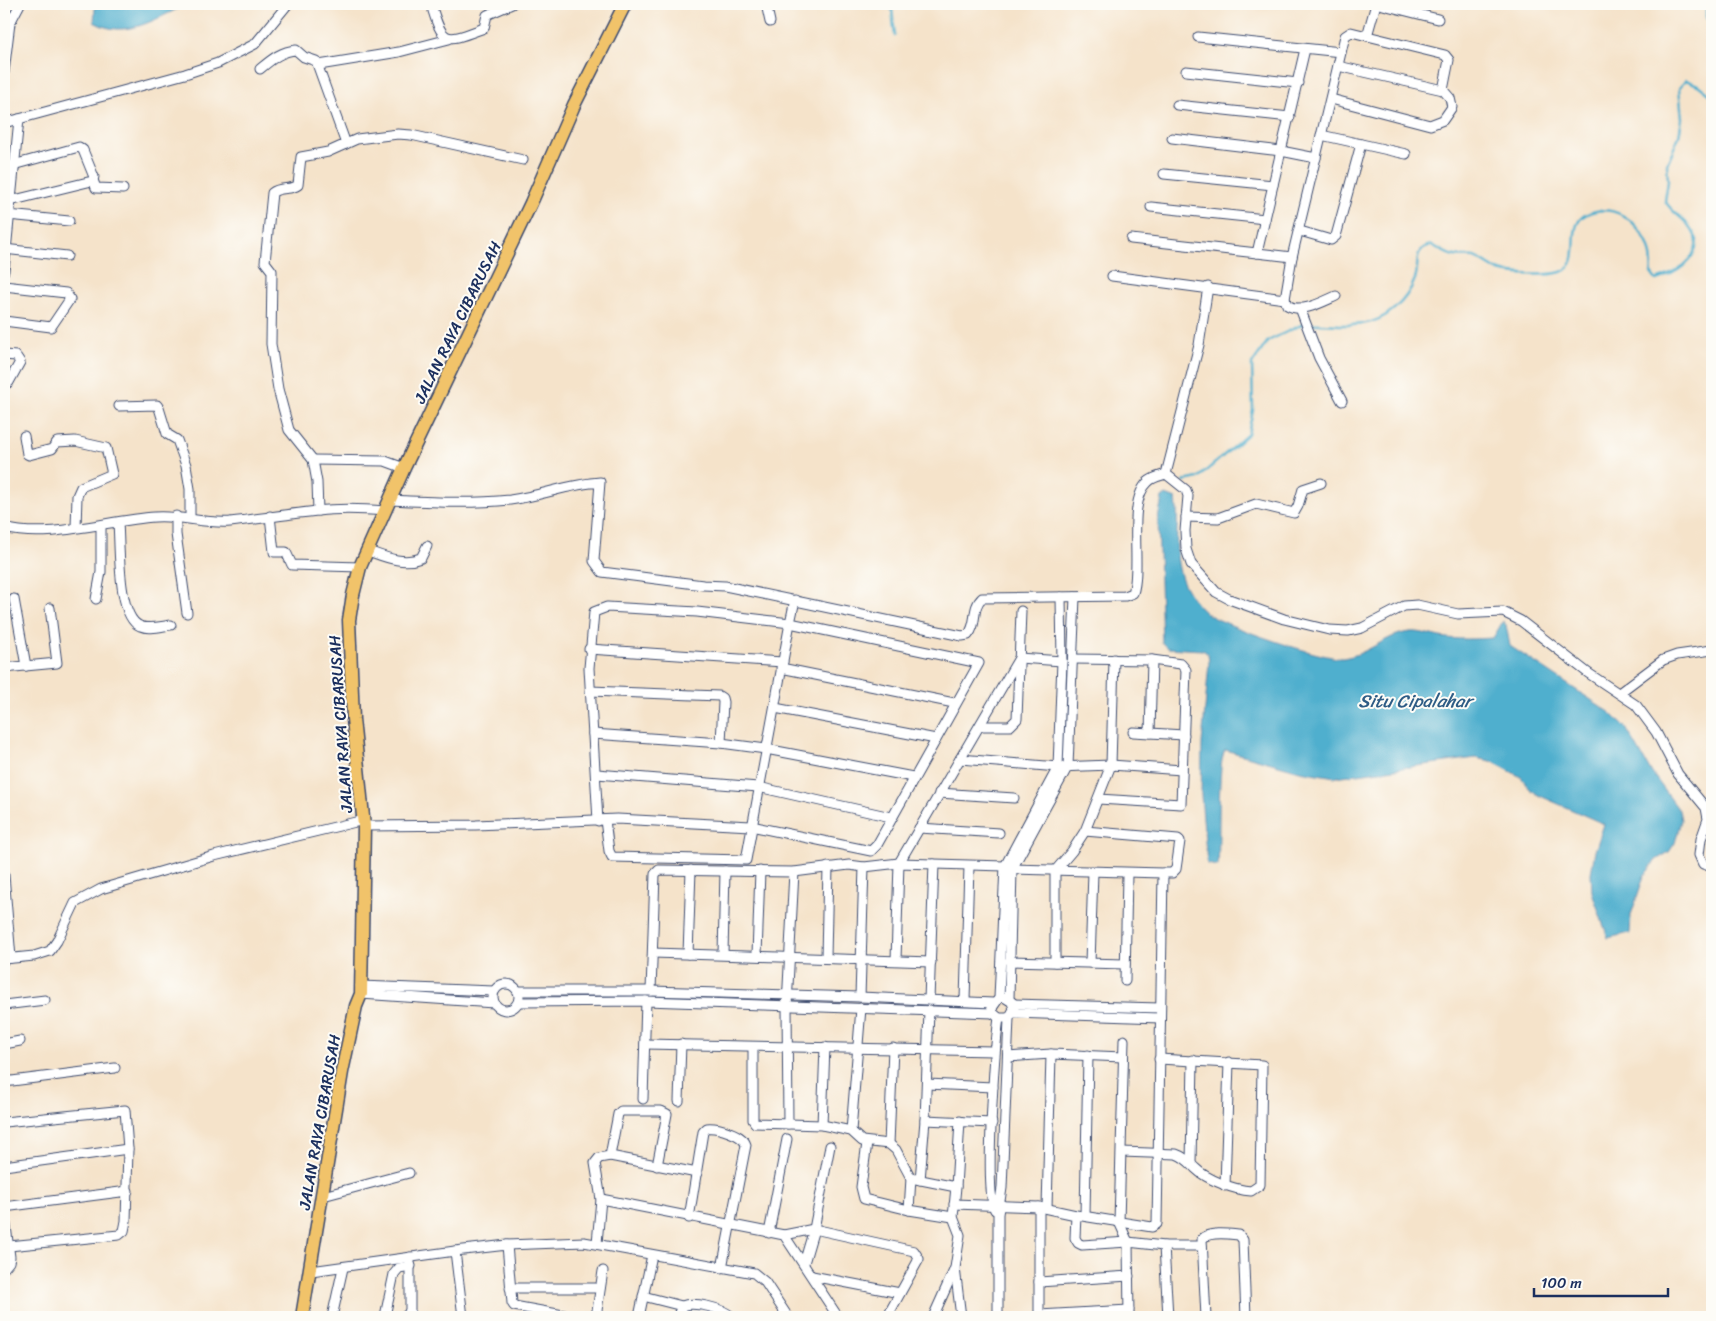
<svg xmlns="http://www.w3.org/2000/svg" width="1716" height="1321" viewBox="0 0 1716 1321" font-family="Sriracha,sans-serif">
  <rect width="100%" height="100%" fill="#fdfcf7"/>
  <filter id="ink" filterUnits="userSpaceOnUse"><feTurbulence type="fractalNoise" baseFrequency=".02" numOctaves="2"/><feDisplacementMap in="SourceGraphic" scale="10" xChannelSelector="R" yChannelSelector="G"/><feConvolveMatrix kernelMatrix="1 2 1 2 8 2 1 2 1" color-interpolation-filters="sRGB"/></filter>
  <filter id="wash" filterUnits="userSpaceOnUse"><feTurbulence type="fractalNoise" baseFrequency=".0096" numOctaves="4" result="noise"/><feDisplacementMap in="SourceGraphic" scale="20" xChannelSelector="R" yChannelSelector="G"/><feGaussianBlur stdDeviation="1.12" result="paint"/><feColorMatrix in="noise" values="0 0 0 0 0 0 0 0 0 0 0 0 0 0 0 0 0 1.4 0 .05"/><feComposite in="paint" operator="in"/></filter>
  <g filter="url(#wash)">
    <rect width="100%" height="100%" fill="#f5e3ca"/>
    <g fill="#50afce" stroke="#366f96">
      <path d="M99 4H188C158 17 126 41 94 22L95 8Z"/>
      <path d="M1166 495 1176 499C1180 527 1172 550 1182 579 1186 590 1197 606 1206 613 1223 625 1324 660 1343 658 1368 655 1386 634 1410 632 1420 631 1430 635 1440 637 1457 640 1476 639 1493 638L1503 621 1506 625 1510 646 1611 713 1626 728 1652 773 1679 810 1681 820 1675 843 1669 852 1656 860 1644 876 1631 915 1630 933 1608 938 1592 892 1591 873 1595 851 1604 824 1538 795 1529 788 1521 777 1491 761 1476 758 1335 777 1300 771 1225 750C1217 762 1220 844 1218 866L1207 864 1201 795 1202 743 1209 662 1208 654 1203 650 1167 648 1162 643 1158 519 1162 498Z"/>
    </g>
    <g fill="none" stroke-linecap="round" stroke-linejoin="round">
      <g stroke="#50afce" stroke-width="2.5">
        <polyline points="1706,4 1706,17 1712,29"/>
        <polyline points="895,36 892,10 896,4"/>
        <path d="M1308 324C1326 323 1346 327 1362 324 1386 321 1407 301 1415 279 1420 265 1412 248 1432 245 1440 249 1446 255 1455 256 1461 257 1468 256 1474 257 1483 260 1490 267 1497 270 1508 275 1550 276 1561 272 1586 264 1563 225 1587 214 1622 197 1658 240 1651 273L1656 280C1675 274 1696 262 1697 240 1688 218 1676 218 1665 201L1668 181 1667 164 1679 136 1682 118 1679 88 1686 80 1698 85 1712 96"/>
        <polyline points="1184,481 1198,478 1248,434 1253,410 1252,364 1268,341 1303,324"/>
      </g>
    </g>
  </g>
  <g filter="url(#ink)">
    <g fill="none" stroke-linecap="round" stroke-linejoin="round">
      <defs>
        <g id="street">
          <path d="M431 4C443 46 446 42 484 28L487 15 512 4"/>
          <polyline points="766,4 770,22"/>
          <polyline points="1379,4 1438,19"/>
          <polyline points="1367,36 1376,4"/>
          <polyline points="1198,37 1341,52"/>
          <polyline points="319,65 399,52 449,39"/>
          <path d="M260 69C271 60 281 51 296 50L304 57 316 61 346 144"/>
          <polyline points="1186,71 1298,83"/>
          <polyline points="4,72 10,23 20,4"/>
          <polyline points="1331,99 1430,125 1443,120 1452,107 1450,98 1443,90 1338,66"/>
          <polyline points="1177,105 1290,117"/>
          <polyline points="4,123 185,74 218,63 255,44 288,4"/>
          <polyline points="1321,135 1406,154"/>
          <polyline points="1172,138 1281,151 1316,158"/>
          <polyline points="1164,174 1273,185"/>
          <polyline points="93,180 96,188 123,189"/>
          <polyline points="10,201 92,181 94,177 83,150 79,147 13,165"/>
          <polyline points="1151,207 1265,219"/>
          <polyline points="8,215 69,221"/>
          <polyline points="1300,231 1331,240 1336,236 1361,144"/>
          <polyline points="1131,239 1257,253 1305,49"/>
          <polyline points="4,249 67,256"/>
          <polyline points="1257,253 1292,257"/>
          <polyline points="4,271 19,119"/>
          <path d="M1112 276 1285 299 1287 305C1302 314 1322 302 1336 296"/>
          <polyline points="4,286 66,293 70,299 51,327 4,321"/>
          <polyline points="1285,299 1292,257 1345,36 1351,32 1445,55 1449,60 1443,90"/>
          <polyline points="1300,308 1319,358 1342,401"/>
          <polyline points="4,355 16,356 20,362 9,382 4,386"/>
          <polyline points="119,406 157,405 159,408 167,434 177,440 186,465 190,489 190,518"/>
          <polyline points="24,436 27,454 29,455 52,449 57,442 75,441 106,448 112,474 81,487 77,496 76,528"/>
          <polyline points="313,460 385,461 404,468"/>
          <polyline points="1166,474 1199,345 1208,287"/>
          <path d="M391 500C430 502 470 504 510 500 541 496 569 484 600 482L594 561 602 572 703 585 725 586 962 636 968 635C978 624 971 608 982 598L1125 596 1133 593C1142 566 1126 501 1148 482 1153 477 1160 476 1166 474L1186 490 1188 496 1185 531 1186 549 1191 564 1216 592 1229 599 1284 619 1329 630 1348 631 1362 628 1404 606 1417 605 1458 614 1503 612 1521 621 1588 673 1636 705 1656 732 1678 774 1706 808 1708 819 1701 839 1699 855 1703 864 1712 867"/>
          <path d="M318 511 317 482 313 460 289 430 278 389 271 344 272 271 265 262 272 193C280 186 290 191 298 185L301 157 328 152 357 139 398 134 411 135 523 160"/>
          <polyline points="176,516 176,534 187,613"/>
          <polyline points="270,516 274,552 286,552 292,565 360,567"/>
          <polyline points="1186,517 1218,518 1256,504 1294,513 1298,506 1303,489 1321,483"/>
          <path d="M118 523C120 545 117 617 140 626 149 630 162 626 171 625"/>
          <path d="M4 528C50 540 108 520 155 517 180 515 205 524 230 522 259 519 288 514 317 511 340 508 363 509 385 511"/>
          <path d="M368 551C385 557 403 565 421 558L427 546"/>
          <polyline points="14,599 26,666"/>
          <polyline points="96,599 101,572 101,526"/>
          <polyline points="589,649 783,662"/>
          <polyline points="1073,659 1152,660 1181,664 1186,670 1181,804 1098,799"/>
          <polyline points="4,668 57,663 50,608"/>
          <polyline points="781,668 954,703"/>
          <polyline points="590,691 719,696 722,698 723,702 721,743"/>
          <polyline points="1619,693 1663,660 1677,655 1712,650"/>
          <polyline points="775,708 936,739"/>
          <polyline points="981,726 1010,726 1017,719 1021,611"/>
          <polyline points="1133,732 1184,735"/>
          <polyline points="1150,733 1152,660"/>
          <polyline points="593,734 721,743 766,749 913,777"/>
          <polyline points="960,759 1058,767 1111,765 1182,770"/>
          <polyline points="597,774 758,787 891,817"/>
          <polyline points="939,793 1014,798"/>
          <polyline points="598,821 589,668 594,612 607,607 697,612 790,623 746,860 612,857 609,851 605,820"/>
          <polyline points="364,826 476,825 617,819 751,826 871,851 877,845 979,663 790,623 795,600"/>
          <polyline points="919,828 999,833"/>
          <polyline points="1012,869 1163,873 1172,873 1176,869 1180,841 1178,839 1085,831"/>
          <polyline points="4,875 11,958"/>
          <polyline points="653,953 931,962"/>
          <polyline points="688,954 691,870"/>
          <polyline points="723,954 725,871"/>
          <polyline points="757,955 760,871"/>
          <polyline points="826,957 828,867"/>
          <polyline points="4,959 34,956 50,951 57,941 75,903 101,889 214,856 364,820"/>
          <polyline points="896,960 899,863 1019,658 1062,661"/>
          <polyline points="1009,961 1125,964"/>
          <polyline points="1055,962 1055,871 1072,851 1085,831 1111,765 1114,659"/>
          <polyline points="1090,963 1093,872"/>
          <polyline points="1125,981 1127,873"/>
          <circle cx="506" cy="997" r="13"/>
          <polyline points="360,986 494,991"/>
          <polyline points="519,991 651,991 860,997 993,1003"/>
          <polyline points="651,991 655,874 659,870 794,872 849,865 864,867 899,863 1005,866"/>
          <polyline points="361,994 494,1003"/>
          <polyline points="860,997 864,867"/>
          <polyline points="999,998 1004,997 1012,1002 1014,1009 1009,1018 999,1018 993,1013 992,1008 999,998 1005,866 1058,767 1062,661 1061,597"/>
          <polyline points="1009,999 1012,869 1068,766 1075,597"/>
          <polyline points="929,1000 934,864"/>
          <polyline points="965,1000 969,866"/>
          <polyline points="519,1002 646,1001 993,1013"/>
          <polyline points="1013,1004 1160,1008"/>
          <polyline points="4,1005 45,1000"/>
          <polyline points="1013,1013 1160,1018"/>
          <polyline points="1124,1040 1119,1222 1128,1242 1129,1317"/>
          <polyline points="4,1044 20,1041"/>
          <polyline points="645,1044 994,1051"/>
          <polyline points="753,1047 753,1120 755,1123 822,1125 851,1131 862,1141 889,1144 896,1150 911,1178 956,1187 953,1217 960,1235 955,1268 961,1317"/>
          <polyline points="1008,1057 1051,1054 1123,1057"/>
          <polyline points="4,1082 115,1068"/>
          <polyline points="927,1084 993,1087"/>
          <polyline points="643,1099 646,1001"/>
          <polyline points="679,1101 681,1044"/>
          <polyline points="925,1120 992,1123"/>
          <polyline points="4,1122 125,1110 128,1149 126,1221 124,1231 119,1235 9,1246"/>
          <polyline points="788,1124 787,1005 794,872"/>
          <polyline points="822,1125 825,1047"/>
          <polyline points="851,1131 861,1008"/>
          <polyline points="867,1143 861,1187 864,1199 909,1210 953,1217"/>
          <polyline points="889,1144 893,1048"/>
          <path d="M1122 1152 1176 1154C1185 1157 1189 1162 1195 1168 1207 1180 1235 1190 1251 1191L1260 1185 1262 1065 1159 1059"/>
          <polyline points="610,1156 618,1114 621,1111 661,1111 667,1114 657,1166"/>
          <polyline points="1191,1163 1193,1060"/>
          <polyline points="4,1166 128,1149"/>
          <polyline points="920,1180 925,1120 929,1010"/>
          <polyline points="1225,1186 1229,1062"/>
          <polyline points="956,1187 960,1121"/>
          <polyline points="323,1196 409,1173"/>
          <polyline points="601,1199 784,1235 838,1317"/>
          <polyline points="954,1204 1039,1207 1076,1215 1152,1227 1157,1224 1163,873"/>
          <polyline points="4,1207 128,1191"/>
          <polyline points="1047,1208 1051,1054"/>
          <polyline points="909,1210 911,1178"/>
          <path d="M995 1210C984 1191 995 1046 999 1018"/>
          <polyline points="4,1211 10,1257 9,1262 4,1268"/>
          <polyline points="1076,1215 1075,1238 1078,1243 1082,1245 1128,1242 1164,1246 1202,1246"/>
          <polyline points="1085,1216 1088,1055"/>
          <path d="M689 1218 703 1132 707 1128C717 1127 743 1134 746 1145L722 1268"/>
          <polyline points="769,1233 787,1139"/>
          <polyline points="784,1235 814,1229 914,1251 919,1259 887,1317"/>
          <polyline points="597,1243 601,1199 595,1163 599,1158 610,1156 697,1173"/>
          <polyline points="507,1245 512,1303 514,1306 574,1317"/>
          <polyline points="1164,1246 1168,1317"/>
          <polyline points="455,1251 463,1317"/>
          <polyline points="804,1263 814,1229 830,1146"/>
          <polyline points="311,1271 455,1251 507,1245 584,1242 754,1273 765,1282 788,1317"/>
          <polyline points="812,1276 900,1293"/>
          <polyline points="1039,1282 1129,1276"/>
          <polyline points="510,1288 600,1288"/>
          <polyline points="643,1296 682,1306"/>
          <polyline points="1039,1315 1129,1310"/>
          <polyline points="385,1316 394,1274 399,1268 411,1266"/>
          <polyline points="332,1317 343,1268"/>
          <polyline points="402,1317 407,1316 410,1310 410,1257"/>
          <polyline points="596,1317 603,1271"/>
          <polyline points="639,1317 652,1255"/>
          <path d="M677 1317 682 1306C693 1301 723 1308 732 1317"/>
          <polyline points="933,1317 955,1268"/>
          <polyline points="998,1317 998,1214 1002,1188 1009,1018"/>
          <polyline points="1039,1317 1039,1207"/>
          <path d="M1206 1317 1202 1239C1209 1231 1229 1234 1239 1235L1243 1240 1246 1317"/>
        </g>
        <polyline id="primary" points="302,1317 342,1072 356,1006 361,994 364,826 353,719 349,620 353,595 360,567 404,468 531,203 574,105 625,4"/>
      </defs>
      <use href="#street" stroke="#3c4a6e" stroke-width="11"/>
      <use href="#primary" stroke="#3c4a6e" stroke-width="15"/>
      <use href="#street" stroke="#fff" stroke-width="9"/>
      <use href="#primary" stroke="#f1c36a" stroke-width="12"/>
    </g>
  </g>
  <g text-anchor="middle" stroke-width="4" stroke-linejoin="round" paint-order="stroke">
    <g font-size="16" fill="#1b2f5e" stroke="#fdfcf7">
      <text transform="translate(457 322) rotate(-64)" y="6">JALAN RAYA CIBARUSAH</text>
      <text transform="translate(340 724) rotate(-94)" y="6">JALAN RAYA CIBARUSAH</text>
      <text transform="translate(319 1122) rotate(-80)" y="6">JALAN RAYA CIBARUSAH</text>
    </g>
    <g font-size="18" font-style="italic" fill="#2e5c85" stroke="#fdfcf7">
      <text x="1415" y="707">Situ Cipalahar</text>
    </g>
  </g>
  <rect width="1716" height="1321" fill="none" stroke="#fdfcf7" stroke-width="20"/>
  <path d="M1534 1288v8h134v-8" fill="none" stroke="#1b2f5e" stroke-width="2.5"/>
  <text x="1541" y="1288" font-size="15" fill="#1b2f5e" stroke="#fdfcf7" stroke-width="4" paint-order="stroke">100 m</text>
</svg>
